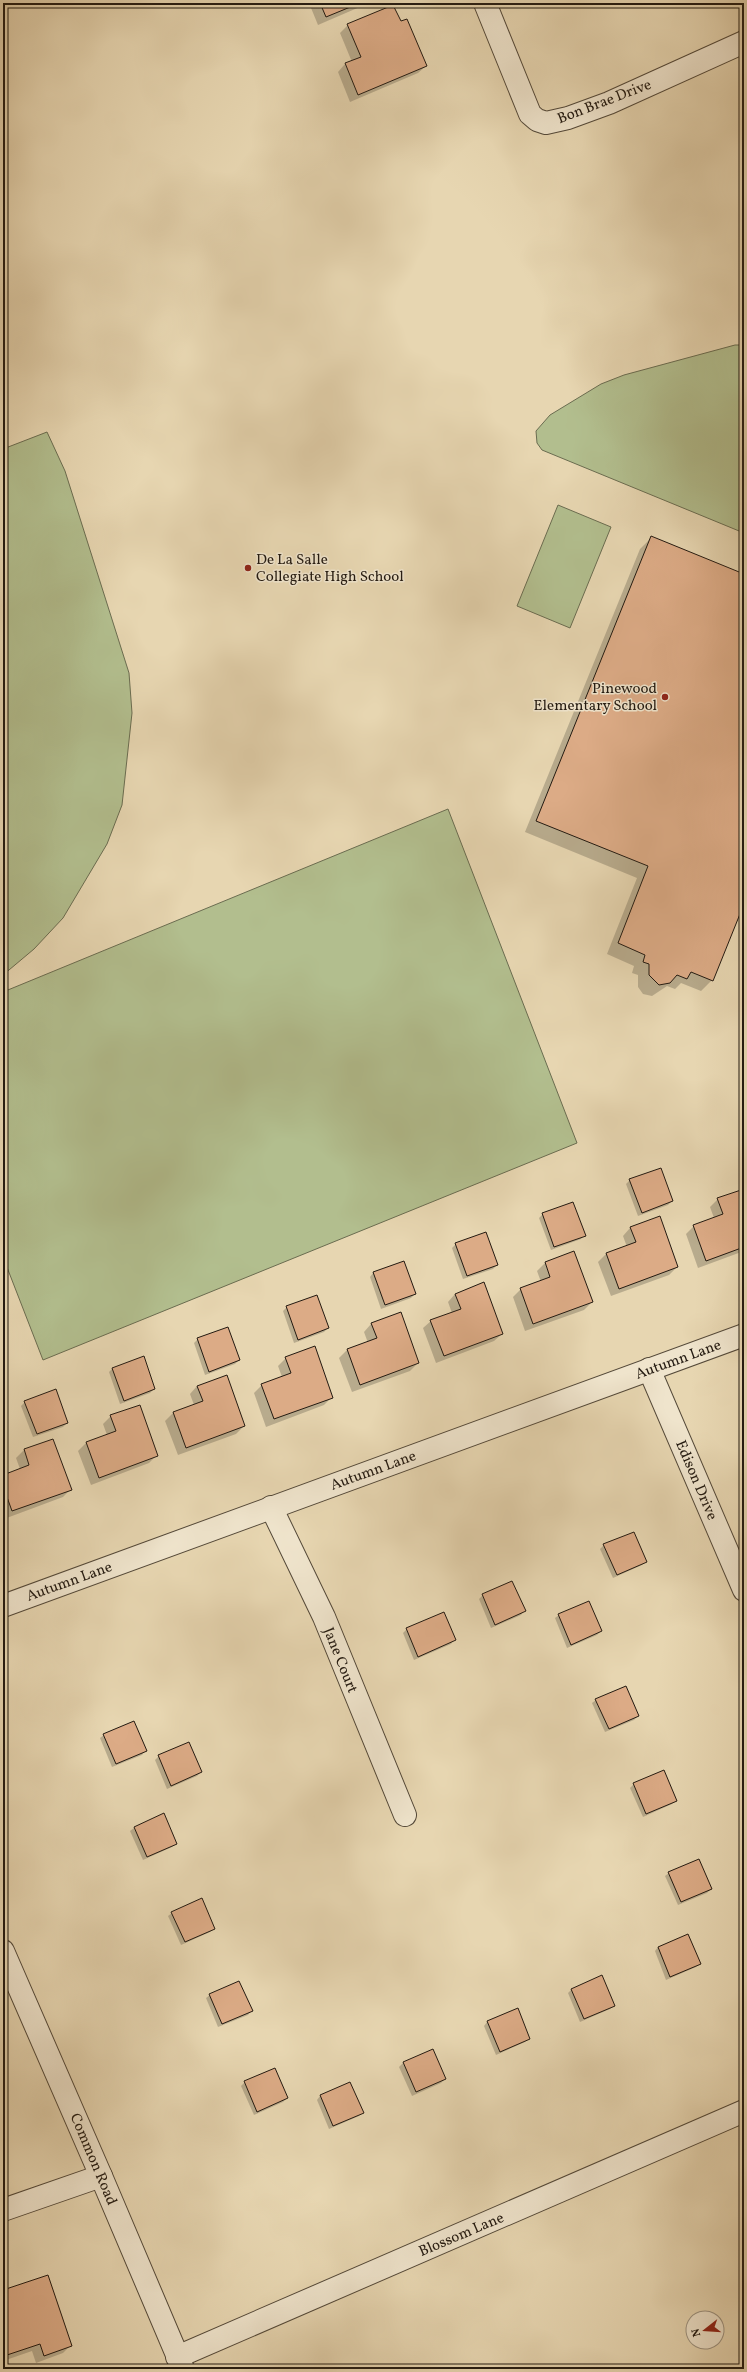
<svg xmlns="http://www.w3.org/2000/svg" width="747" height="2372" viewBox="0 0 747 2372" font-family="Vollkorn,serif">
  <rect width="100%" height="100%" fill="#e7d6b1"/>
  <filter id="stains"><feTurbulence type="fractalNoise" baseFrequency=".005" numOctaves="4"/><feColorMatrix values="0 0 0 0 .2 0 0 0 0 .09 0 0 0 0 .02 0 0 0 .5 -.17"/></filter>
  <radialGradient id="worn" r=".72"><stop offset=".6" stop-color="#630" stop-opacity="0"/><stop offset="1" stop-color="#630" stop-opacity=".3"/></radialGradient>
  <g fill="#b2be8e" stroke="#6a6c50">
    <polygon points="735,345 744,345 744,533 542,450 537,443 536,431 550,415 601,384 624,375"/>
    <polygon points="47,432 65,471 129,673 132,713 122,805 107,844 63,918 34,949 3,975 3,449"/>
    <polygon points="558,505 611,527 570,628 517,606"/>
    <polygon points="448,809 577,1143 43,1360 3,1257 3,992"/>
  </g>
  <g fill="#0003">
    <polygon points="309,3 369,3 318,25"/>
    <polygon points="400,22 426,66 418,73 350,102 338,72 345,64 352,62 340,33 348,25"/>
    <polygon points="652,537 744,575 744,919 737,917 712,980 701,991 681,983 675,989 667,986 652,996 643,994 638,987 638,975 632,973 634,966 607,954 637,878 525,832 640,549"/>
    <polygon points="630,1180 672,1201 668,1205 638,1216 626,1184"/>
    <polygon points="744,1190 744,1251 698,1268 686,1234 694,1226 714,1218 710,1207 718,1199"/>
    <polygon points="543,1214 584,1235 581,1239 551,1250 539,1218"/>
    <polygon points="630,1228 677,1267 669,1275 611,1296 598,1262 606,1254 627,1247 623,1236"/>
    <polygon points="456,1244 497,1265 493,1269 463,1279 452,1248"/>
    <polygon points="574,1252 592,1302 584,1310 525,1331 513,1297 521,1289 541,1282 537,1271 545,1263"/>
    <polygon points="403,1262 415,1294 411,1298 381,1309 370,1277 373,1273"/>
    <polygon points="455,1294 502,1334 494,1341 436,1363 423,1328 431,1321 452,1313 448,1302"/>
    <polygon points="287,1307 328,1328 324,1332 294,1343 283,1311"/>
    <polygon points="371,1324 418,1363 410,1371 352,1392 339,1358 347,1350 368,1343 364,1332"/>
    <polygon points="198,1339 239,1360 235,1364 205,1375 194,1343"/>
    <polygon points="286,1358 332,1397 324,1405 266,1427 254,1393 262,1385 282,1377 278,1366"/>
    <polygon points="113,1368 154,1389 150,1393 120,1404 109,1372"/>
    <polygon points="197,1386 244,1426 236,1434 178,1455 165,1421 173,1413 194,1405 190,1394"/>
    <polygon points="25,1402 67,1423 63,1427 33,1437 21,1406"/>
    <polygon points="111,1416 157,1455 149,1463 91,1485 78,1451 86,1443 107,1435 103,1424"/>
    <polygon points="53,1440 71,1489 63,1497 4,1519 3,1476 20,1469 16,1458 24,1450"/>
    <polygon points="604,1545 646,1562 642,1565 613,1578 600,1549"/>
    <polygon points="483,1595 524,1611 521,1615 491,1628 479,1599"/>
    <polygon points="559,1615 601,1631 597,1635 567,1648 555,1618"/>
    <polygon points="407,1629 454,1640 451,1644 414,1660 403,1633"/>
    <polygon points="596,1700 638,1716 634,1720 605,1732 592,1703"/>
    <polygon points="104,1735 145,1751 142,1755 112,1767 100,1738"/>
    <polygon points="159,1756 201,1772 197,1776 167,1789 155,1760"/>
    <polygon points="634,1784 676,1801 672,1804 643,1817 630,1788"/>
    <polygon points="164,1815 176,1844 172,1847 143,1860 130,1831 134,1828"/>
    <polygon points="669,1873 711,1889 707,1893 678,1905 665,1876"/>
    <polygon points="172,1913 214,1929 210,1932 181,1945 168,1916"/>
    <polygon points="658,1947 700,1964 696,1967 666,1980 655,1951"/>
    <polygon points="572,1989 614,2006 610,2009 580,2022 568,1993"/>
    <polygon points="210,1995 251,2011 248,2015 218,2027 206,1998"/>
    <polygon points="517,2009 529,2038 525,2042 496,2055 484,2026 487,2022"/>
    <polygon points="433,2050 445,2079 441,2083 412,2096 399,2067 403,2063"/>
    <polygon points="245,2082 287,2098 283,2102 254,2115 241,2086"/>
    <polygon points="350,2084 362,2113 359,2116 329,2129 317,2100 320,2096"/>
    <polygon points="47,2276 71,2345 63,2353 36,2363 32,2351 3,2361 3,2291"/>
  </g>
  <g fill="#dcab86" stroke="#231a11">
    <polygon points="320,3 360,3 326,17"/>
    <polygon points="393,5 401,21 407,19 427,66 358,95 345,63 361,57 347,24"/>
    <polygon points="651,536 744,574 744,904 713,981 691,972 687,979 677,975 670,983 659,985 649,975 649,964 643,962 645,955 618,943 648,866 536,821"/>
    <polygon points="661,1168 673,1201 642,1213 629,1179"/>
    <polygon points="744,1189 744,1247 706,1261 693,1225 723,1214 717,1198"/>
    <polygon points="573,1202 586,1236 554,1247 542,1213"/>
    <polygon points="660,1216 678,1267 619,1289 606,1253 636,1242 630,1227"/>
    <polygon points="486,1232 498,1265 467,1276 455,1243"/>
    <polygon points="574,1251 593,1302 533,1324 520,1288 550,1277 545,1262"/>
    <polygon points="404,1261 416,1294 385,1305 373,1272"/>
    <polygon points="484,1282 503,1334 444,1356 430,1320 461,1309 455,1294"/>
    <polygon points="317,1295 329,1328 298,1340 286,1306"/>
    <polygon points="401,1312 419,1363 360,1385 347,1349 377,1338 371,1323"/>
    <polygon points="228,1327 240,1360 209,1372 197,1338"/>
    <polygon points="315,1346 333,1398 274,1419 261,1384 291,1373 285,1357"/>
    <polygon points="144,1356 155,1389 124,1401 112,1368"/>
    <polygon points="227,1375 245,1426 186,1448 173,1412 203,1401 197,1386"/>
    <polygon points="56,1389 68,1423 37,1434 24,1401"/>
    <polygon points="140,1405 158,1456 99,1478 86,1442 116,1431 110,1415"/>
    <polygon points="53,1439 72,1490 12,1511 3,1486 3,1475 29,1465 24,1449"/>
    <polygon points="634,1532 647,1562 617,1575 603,1544"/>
    <polygon points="512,1581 526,1611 495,1625 482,1594"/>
    <polygon points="589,1601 602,1631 571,1645 558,1614"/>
    <polygon points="444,1612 456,1640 418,1657 406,1628"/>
    <polygon points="626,1686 639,1716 609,1729 595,1699"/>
    <polygon points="134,1721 147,1751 116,1764 103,1734"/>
    <polygon points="189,1742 202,1772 171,1786 158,1755"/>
    <polygon points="664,1770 677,1801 646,1814 633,1783"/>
    <polygon points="164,1813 177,1844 147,1857 134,1827"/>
    <polygon points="699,1859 712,1889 681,1902 668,1872"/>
    <polygon points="202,1898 215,1929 185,1942 171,1912"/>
    <polygon points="688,1934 701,1964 670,1977 658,1947"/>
    <polygon points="602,1975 615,2006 584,2019 571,1989"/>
    <polygon points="239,1981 253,2011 222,2024 209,1994"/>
    <polygon points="518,2008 530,2039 500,2052 487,2021"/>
    <polygon points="433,2049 446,2079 416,2092 403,2062"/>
    <polygon points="275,2068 288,2098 257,2112 244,2081"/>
    <polygon points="350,2082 364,2113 333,2126 320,2095"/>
    <polygon points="48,2275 72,2346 44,2356 40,2344 4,2356 3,2290"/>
  </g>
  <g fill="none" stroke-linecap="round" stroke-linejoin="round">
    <defs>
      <g id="minor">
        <polyline points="485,3 530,114 537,120 546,123 568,118 609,103 744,42"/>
        <polyline points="649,1369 744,1590"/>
        <polyline points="271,1507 324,1617 405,1815"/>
        <polyline points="3,1606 744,1335"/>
        <polyline points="3,2210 101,2176"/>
        <polyline points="177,2357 744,2111"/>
      </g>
      <polyline id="tertiary" points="3,1951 101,2176 183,2369"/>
    </defs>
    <use href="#minor" stroke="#544939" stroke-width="24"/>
    <use href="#tertiary" stroke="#544939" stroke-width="24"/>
    <use href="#minor" stroke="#efe4cc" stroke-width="22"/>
    <use href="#tertiary" stroke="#efe4cc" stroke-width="22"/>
  </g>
  <g fill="#8f2418" stroke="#efe4cc" stroke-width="1.5">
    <circle cx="248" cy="568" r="4"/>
    <circle cx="665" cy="697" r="4"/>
  </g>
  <g text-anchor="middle" stroke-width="3" stroke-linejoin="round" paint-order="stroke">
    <g font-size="15" fill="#231a11" stroke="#efe4cc">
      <text transform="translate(604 101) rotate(-21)" y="5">Bon Brae Drive</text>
      <text transform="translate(678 1359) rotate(-20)" y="5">Autumn Lane</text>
      <text transform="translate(373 1470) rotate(-20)" y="5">Autumn Lane</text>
      <text transform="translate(697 1480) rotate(67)" y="5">Edison Drive</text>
      <text transform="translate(69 1581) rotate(-20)" y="5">Autumn Lane</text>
      <text transform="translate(341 1660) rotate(68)" y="5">Jane Court</text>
      <text transform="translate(94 2159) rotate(67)" y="5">Common Road</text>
      <text transform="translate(461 2234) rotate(-23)" y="5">Blossom Lane</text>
    </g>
    <g font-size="15" fill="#231a11" stroke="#efe4cc" text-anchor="start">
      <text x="256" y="564">De La Salle<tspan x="256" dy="17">Collegiate High School</tspan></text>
      <text x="657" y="693" text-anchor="end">Pinewood<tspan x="657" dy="17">Elementary School</tspan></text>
    </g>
  </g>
  <rect width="747" height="2372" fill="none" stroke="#e7d6b1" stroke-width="16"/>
  <rect x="4" y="4" width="739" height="2364" fill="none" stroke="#231a11" stroke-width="2"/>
  <rect x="8" y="8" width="731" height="2356" fill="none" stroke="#231a11"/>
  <g transform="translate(705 2330) rotate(253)"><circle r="19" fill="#efe4cc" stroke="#9d9381"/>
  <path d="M0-3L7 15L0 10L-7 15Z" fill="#8f2418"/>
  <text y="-6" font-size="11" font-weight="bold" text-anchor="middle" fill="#231a11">N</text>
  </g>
  <rect width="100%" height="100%" filter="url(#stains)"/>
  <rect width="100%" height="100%" fill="url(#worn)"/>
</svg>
